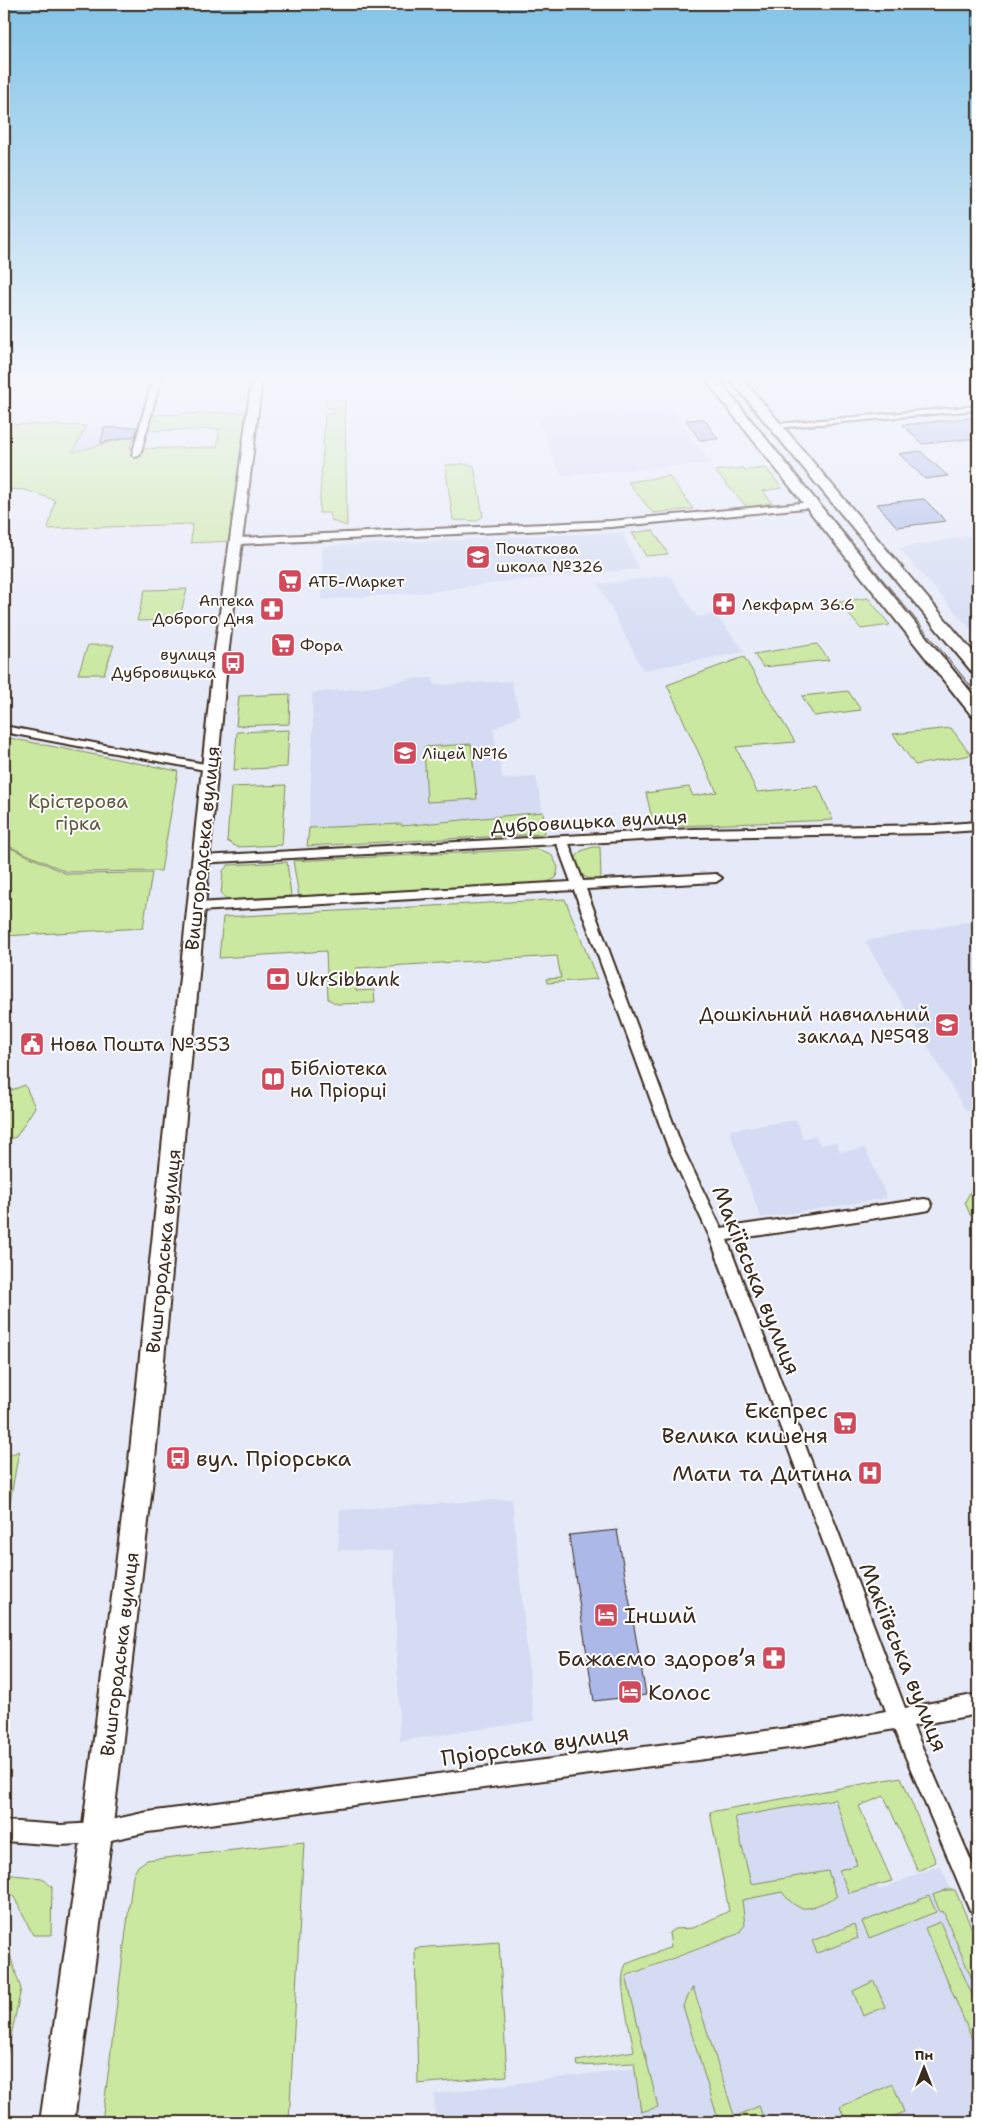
<svg xmlns="http://www.w3.org/2000/svg" width="982" height="2126" viewBox="0 0 982 2126" font-family="'Shantell Sans',sans-serif">
  <rect width="100%" height="100%" fill="#e6eaf8"/>
  <filter id="ink" filterUnits="userSpaceOnUse"><feTurbulence type="fractalNoise" baseFrequency=".02" numOctaves="2"/><feDisplacementMap in="SourceGraphic" scale="10" xChannelSelector="R" yChannelSelector="G"/><feConvolveMatrix kernelMatrix="1 2 1 2 8 2 1 2 1" color-interpolation-filters="sRGB"/></filter>
  <g filter="url(#ink)">
    <g fill="#d4dbf3">
      <polygon points="673,410 711,464 561,475 536,416"/>
      <polygon points="85,428 136,428 133,436 72,452"/>
      <polygon points="622,532 639,569 510,581 429,592 322,600 322,546"/>
      <polygon points="978,534 978,638 899,548"/>
      <polygon points="670,575 697,617 715,614 745,652 643,670 598,584"/>
      <polygon points="433,678 434,685 511,681 520,715 493,729 503,779 536,777 543,812 402,826 401,824 309,828 313,729 312,693 374,687 408,679"/>
      <polygon points="978,920 978,1109 966,1111 865,941"/>
      <polygon points="796,1120 803,1138 816,1136 820,1145 836,1142 840,1152 865,1148 887,1198 761,1218 729,1130"/>
      <polygon points="512,1499 534,1721 400,1741 393,1551 338,1550 340,1510"/>
      <polygon points="841,1792 879,1890 940,1865 978,1952 978,2122 435,2122 434,2094 642,2067 620,1980 740,1934 715,1815"/>
    </g>
    <g fill="#cae8a0" stroke="#82895f">
      <polygon points="326,399 345,401 347,526 332,521 330,513 319,513 325,414 333,414 334,409 327,408"/>
      <polygon points="248,412 230,541 191,543 192,524 48,529 55,500 25,490 4,489 4,424 86,426 73,452 133,436 130,449 217,447 220,429 146,431 149,415"/>
      <polygon points="463,464 474,466 483,516 477,521 453,520 445,465"/>
      <polygon points="742,468 746,470 766,468 782,488 763,491 772,503 747,507 715,471"/>
      <polygon points="669,476 693,509 653,513 628,482"/>
      <polygon points="653,530 668,554 646,556 632,533"/>
      <polygon points="187,589 179,620 137,621 145,590"/>
      <polygon points="868,598 890,625 861,629 839,602"/>
      <polygon points="817,644 829,660 763,667 754,654"/>
      <polygon points="88,645 114,645 104,674 78,674"/>
      <polygon points="744,657 795,742 736,747 757,792 818,786 833,820 654,827 646,793 689,787 693,796 717,792 667,685"/>
      <polygon points="848,691 861,710 814,716 802,696"/>
      <polygon points="290,694 289,724 236,726 239,696"/>
      <polygon points="951,728 971,755 915,765 893,734"/>
      <polygon points="289,730 287,767 234,770 237,732"/>
      <polygon points="4,737 178,771 161,871 67,872 4,844"/>
      <polygon points="471,744 477,799 427,802 424,747"/>
      <polygon points="286,785 282,845 237,847 227,841 231,787"/>
      <polygon points="543,812 545,834 307,846 309,828 402,824 402,826"/>
      <polygon points="4,845 67,874 152,873 143,928 4,936"/>
      <path d="M593 847H600L601 880C585 880 579 875 574 860L581 851Z"/>
      <polygon points="537,849 551,854 558,867 556,878 543,884 299,896 293,861"/>
      <polygon points="287,862 291,896 229,900 221,895 223,871 228,865"/>
      <polygon points="565,899 597,979 547,983 546,979 561,978 557,956 356,968 356,991 374,990 375,1003 337,1004 328,999 326,951 219,958 223,917"/>
      <polygon points="25,1085 35,1107 16,1137 4,1141 4,1093"/>
      <polygon points="978,1184 978,1213 970,1215 965,1202 972,1188"/>
      <polygon points="19,1451 4,1536 4,1458"/>
      <path d="M901 1777 936 1862 918 1871 884 1796 859 1806 892 1881 849 1893 839 1870 857 1865 835 1799 735 1817 751 1884 828 1871 837 1897C810 1907 802 1918 782 1892L742 1900 745 1925 738 1934 626 1976 658 2107 641 2112 634 2063 578 2066 577 2061 634 2051C631 2030 616 1982 626 1964L671 1947 669 1933 674 1929 693 1928 729 1911 710 1812Z"/>
      <polygon points="304,1842 289,2122 102,2122 133,1875 138,1866 147,1860"/>
      <polygon points="4,1874 42,1878 52,1887 51,1935 33,1935 14,1897 4,1890"/>
      <polygon points="946,1890 955,1890 978,1943 978,1993 943,1911 940,1912 933,1895"/>
      <polygon points="929,1896 936,1912 869,1938 862,1922"/>
      <polygon points="940,1922 978,2008 978,2053 925,1928"/>
      <polygon points="854,1924 858,1938 817,1953 812,1941"/>
      <polygon points="4,1937 21,1989 4,2069"/>
      <polygon points="499,1942 507,2076 418,2084 415,1948"/>
      <polygon points="874,1981 885,2007 863,2016 853,1991"/>
      <polygon points="693,1987 734,2115 719,2122 683,2006"/>
      <polygon points="893,2084 904,2112 882,2122 870,2122 868,2120 863,2122 846,2122 840,2107"/>
      <polygon points="759,2106 765,2122 736,2122 734,2117"/>
    </g>
    <g fill="#abb8e8" stroke="#3b2a1e">
      <polygon points="978,417 978,438 922,444 903,425"/>
      <polygon points="704,419 718,439 700,440 686,420"/>
      <polygon points="138,427 135,436 101,443 104,428"/>
      <polygon points="920,451 948,476 925,479 899,454"/>
      <polygon points="924,499 946,521 897,527 877,504"/>
      <polygon points="617,1530 646,1695 594,1701 569,1535"/>
    </g>
    <g fill="none" stroke-linecap="round" stroke-linejoin="round">
      <defs>
        <g id="minor">
          <polygon points="153,378 161,378 140,455 136,457 132,455"/>
          <polygon points="978,406 978,410 776,428 772,426 776,424"/>
          <polygon points="812,502 816,505 815,507 611,527 238,544 234,541 238,538 611,521"/>
          <polygon points="4,726 210,765 216,768 210,771 4,732"/>
          <polygon points="978,822 978,830 935,833 693,837 569,844 583,881 716,874 722,878 716,882 586,889 682,1147 721,1228 924,1199 929,1200 932,1205 929,1210 924,1211 727,1240 905,1708 978,1694 978,1714 913,1726 978,1877 978,1913 970,1910 894,1729 804,1746 148,1832 97,1843 61,1845 4,1841 4,1821 61,1825 97,1823 148,1812 804,1726 886,1711 709,1235 668,1147 574,890 197,911 191,907 197,903 571,882 557,844 198,863 196,860 202,856 693,829 935,825"/>
        </g>
        <polygon id="secondary" points="252,378 262,378 227,664 154,1470 112,1833 74,2122 40,2122 82,1833 128,1470 213,664"/>
        <g id="primary">
          <polygon points="704,378 717,378 978,701 978,717 972,716"/>
          <polygon points="729,378 742,378 978,658 978,673 972,672"/>
        </g>
      </defs>
      <use href="#minor" stroke="#3b2a1e" stroke-width="4"/>
      <use href="#secondary" stroke="#3b2a1e" stroke-width="4"/>
      <use href="#primary" stroke="#3b2a1e" stroke-width="4"/>
      <use href="#minor" fill="#fff" fill-rule="evenodd"/>
      <use href="#secondary" fill="#fff" fill-rule="evenodd"/>
      <use href="#primary" fill="#fff" fill-rule="evenodd"/>
      <g stroke="#3b2a1e" stroke-width="1">
        <polyline points="717,378 978,695"/>
        <polyline points="730,382 978,680"/>
      </g>
    </g>
  </g>
  <linearGradient id="sky" x2="0" y2="1"><stop stop-color="#83c4e8"/><stop offset="0.56" stop-color="#f4f6fc"/><stop offset="1" stop-color="#f4f6fc" stop-opacity="0"/></linearGradient>
  <rect width="982" height="676" fill="url(#sky)"/>
  <defs>
    <symbol id="school-square" viewBox="-11 -11 22 22"><rect x="-9" y="-9" width="18" height="18" rx="4" fill="#d1495b" stroke="#fff"/><path d="M0-5L7-2L0 1L-7-2ZM-4 1L0 2.5L4 1V4Q0 6-4 4Z" fill="#fff"/></symbol>
    <symbol id="supermarket-square" viewBox="-11 -11 22 22"><rect x="-9" y="-9" width="18" height="18" rx="4" fill="#d1495b" stroke="#fff"/><path d="M-6-5.5h2.5l.6 2H6L4.5 2H-2.5L-4.4-4H-6ZM-1.5 3.2a1.3 1.3 0 1 0 .1 0ZM3 3.2a1.3 1.3 0 1 0 .1 0Z" fill="#fff"/></symbol>
    <symbol id="pharmacy-square" viewBox="-11 -11 22 22"><rect x="-9" y="-9" width="18" height="18" rx="4" fill="#d1495b" stroke="#fff"/><path d="M-2-6h4v4h4v4h-4v4h-4v-4h-4v-4h4Z" fill="#fff"/></symbol>
    <symbol id="bus-square" viewBox="-11 -11 22 22"><rect x="-9" y="-9" width="18" height="18" rx="4" fill="#d1495b" stroke="#fff"/><path d="M-5-6H5V4H4V6H2V4H-2V6H-4V4H-5ZM-3.5-4V0h7V-4ZM-3.5 1.2v1.5H-2V1.2ZM2 1.2v1.5H3.5V1.2Z" fill="#fff"/></symbol>
    <symbol id="bank-square" viewBox="-11 -11 22 22"><rect x="-9" y="-9" width="18" height="18" rx="4" fill="#d1495b" stroke="#fff"/><path d="M-6-4H6V4H-6ZM0-2.3a2.3 2.3 0 1 0 0 4.6a2.3 2.3 0 1 0 0-4.6Z" fill="#fff"/></symbol>
    <symbol id="civic-square" viewBox="-11 -11 22 22"><rect x="-9" y="-9" width="18" height="18" rx="4" fill="#d1495b" stroke="#fff"/><path d="M-.6-6.5H3V-4.5H.6V-3L4-1V1h2V6H-6V1h2V-1L-.6-3ZM-1.2 2.5V6h2.4V2.5Z" fill="#fff"/></symbol>
    <symbol id="library-square" viewBox="-11 -11 22 22"><rect x="-9" y="-9" width="18" height="18" rx="4" fill="#d1495b" stroke="#fff"/><path d="M-6-4Q-3-5.5-.7-3.5V5Q-3 3-6 4ZM6-4Q3-5.5 .7-3.5V5Q3 3 6 4Z" fill="#fff"/></symbol>
    <symbol id="hospital-square" viewBox="-11 -11 22 22"><rect x="-9" y="-9" width="18" height="18" rx="4" fill="#d1495b" stroke="#fff"/><path d="M-5-5h3v3.5h4V-5h3V5h-3V1.5h-4V5h-3Z" fill="#fff"/></symbol>
    <symbol id="hotel-square" viewBox="-11 -11 22 22"><rect x="-9" y="-9" width="18" height="18" rx="4" fill="#d1495b" stroke="#fff"/><path d="M-6-4.5h1.5V1H6V5H4.5V3h-9V5H-6ZM-4 0a1.8 1.8 0 1 1 3.6 0ZM.5 0V-2.5h3Q6-2.5 6 0Z" fill="#fff"/></symbol>
  </defs>
  <g fill-rule="evenodd">
    <use href="#school-square" x="464" y="543" width="28" height="28"/>
    <use href="#supermarket-square" x="276" y="567" width="28" height="28"/>
    <use href="#pharmacy-square" x="710" y="590" width="28" height="28"/>
    <use href="#pharmacy-square" x="258" y="595" width="28" height="28"/>
    <use href="#supermarket-square" x="269" y="631" width="28" height="28"/>
    <use href="#bus-square" x="219" y="649" width="28" height="28"/>
    <use href="#school-square" x="391" y="739" width="28" height="28"/>
    <use href="#bank-square" x="264" y="965" width="28" height="28"/>
    <use href="#school-square" x="933" y="1011" width="28" height="28"/>
    <use href="#civic-square" x="18" y="1030" width="28" height="28"/>
    <use href="#library-square" x="259" y="1065" width="28" height="28"/>
    <use href="#supermarket-square" x="831" y="1409" width="28" height="28"/>
    <use href="#bus-square" x="164" y="1444" width="28" height="28"/>
    <use href="#hospital-square" x="856" y="1459" width="28" height="28"/>
    <use href="#hotel-square" x="592" y="1601" width="28" height="28"/>
    <use href="#pharmacy-square" x="760" y="1644" width="28" height="28"/>
    <use href="#hotel-square" x="616" y="1678" width="28" height="28"/>
  </g>
  <g text-anchor="middle" stroke-width="4" stroke-linejoin="round" paint-order="stroke">
    <g font-size="16" fill="#3b2a1e" stroke="#fff" text-anchor="start">
      <text x="496" y="554">Початкова<tspan x="496" dy="18">школа №326</tspan></text>
      <text x="308" y="587">АТБ-Маркет</text>
      <text x="254" y="606" text-anchor="end">Аптека<tspan x="254" dy="18">Доброго Дня</tspan></text>
      <text x="742" y="610">Лекфарм 36.6</text>
      <text x="300" y="651">Фора</text>
      <text x="216" y="660" text-anchor="end">вулиця<tspan x="216" dy="18">Дубровицька</tspan></text>
      <text x="422" y="759">Ліцей №16</text>
    </g>
    <g font-size="19" fill="#5f5a3e" stroke="#fff">
      <text x="78" y="808">Крістерова<tspan x="78" dy="22">гірка</tspan></text>
    </g>
    <g font-size="19" fill="#3b2a1e" stroke="#fff">
      <text transform="translate(589 821) rotate(-3)" y="7">Дубровицька вулиця</text>
      <text transform="translate(202 848) rotate(-84)" y="7">Вишгородська вулиця</text>
      <text transform="translate(163 1251) rotate(-84)" y="7">Вишгородська вулиця</text>
      <text transform="translate(119 1654) rotate(-83)" y="7">Вишгородська вулиця</text>
    </g>
    <g font-size="19" fill="#3b2a1e" stroke="#fff" text-anchor="start">
      <text x="296" y="986">UkrSibbank</text>
      <text x="930" y="1021" text-anchor="end">Дошкільний навчальний<tspan x="930" dy="22">заклад №598</tspan></text>
      <text x="50" y="1051">Нова Пошта №353</text>
      <text x="290" y="1075">Бібліотека<tspan x="290" dy="22">на Пріорці</tspan></text>
    </g>
    <g font-size="22" fill="#3b2a1e" stroke="#fff">
      <text transform="translate(757 1280) rotate(68)" y="8">Макіївська вулиця</text>
      <text transform="translate(904 1657) rotate(68)" y="8">Макіївська вулиця</text>
      <text transform="translate(535 1745) rotate(-8)" y="8">Пріорська вулиця</text>
    </g>
    <g font-size="22" fill="#3b2a1e" stroke="#fff" text-anchor="end">
      <text x="828" y="1418">Експрес<tspan x="828" dy="25">Велика кишеня</tspan></text>
      <text x="196" y="1466" text-anchor="start">вул. Пріорська</text>
      <text x="852" y="1481">Мати та Дитина</text>
      <text x="624" y="1623" text-anchor="start">Інший</text>
      <text x="756" y="1666">Бажаємо здоровʼя</text>
      <text x="648" y="1700" text-anchor="start">Колос</text>
    </g>
  </g>
  <rect width="982" height="2126" fill="none" stroke="#fff" stroke-width="20"/>
  <rect x="10" y="10" width="962" height="2106" fill="none" stroke="#3b2a1e" stroke-width="2" filter="url(#ink)"/>
  <g transform="translate(924 2068)" stroke="#ffffff" stroke-width="4" paint-order="stroke">
  <path d="M0-4L9 19L0 12L-9 19Z" fill="#3b2a1e"/>
  <text y="-8" font-size="14" font-weight="bold" text-anchor="middle" fill="#3b2a1e">Пн</text>
  </g>
</svg>
